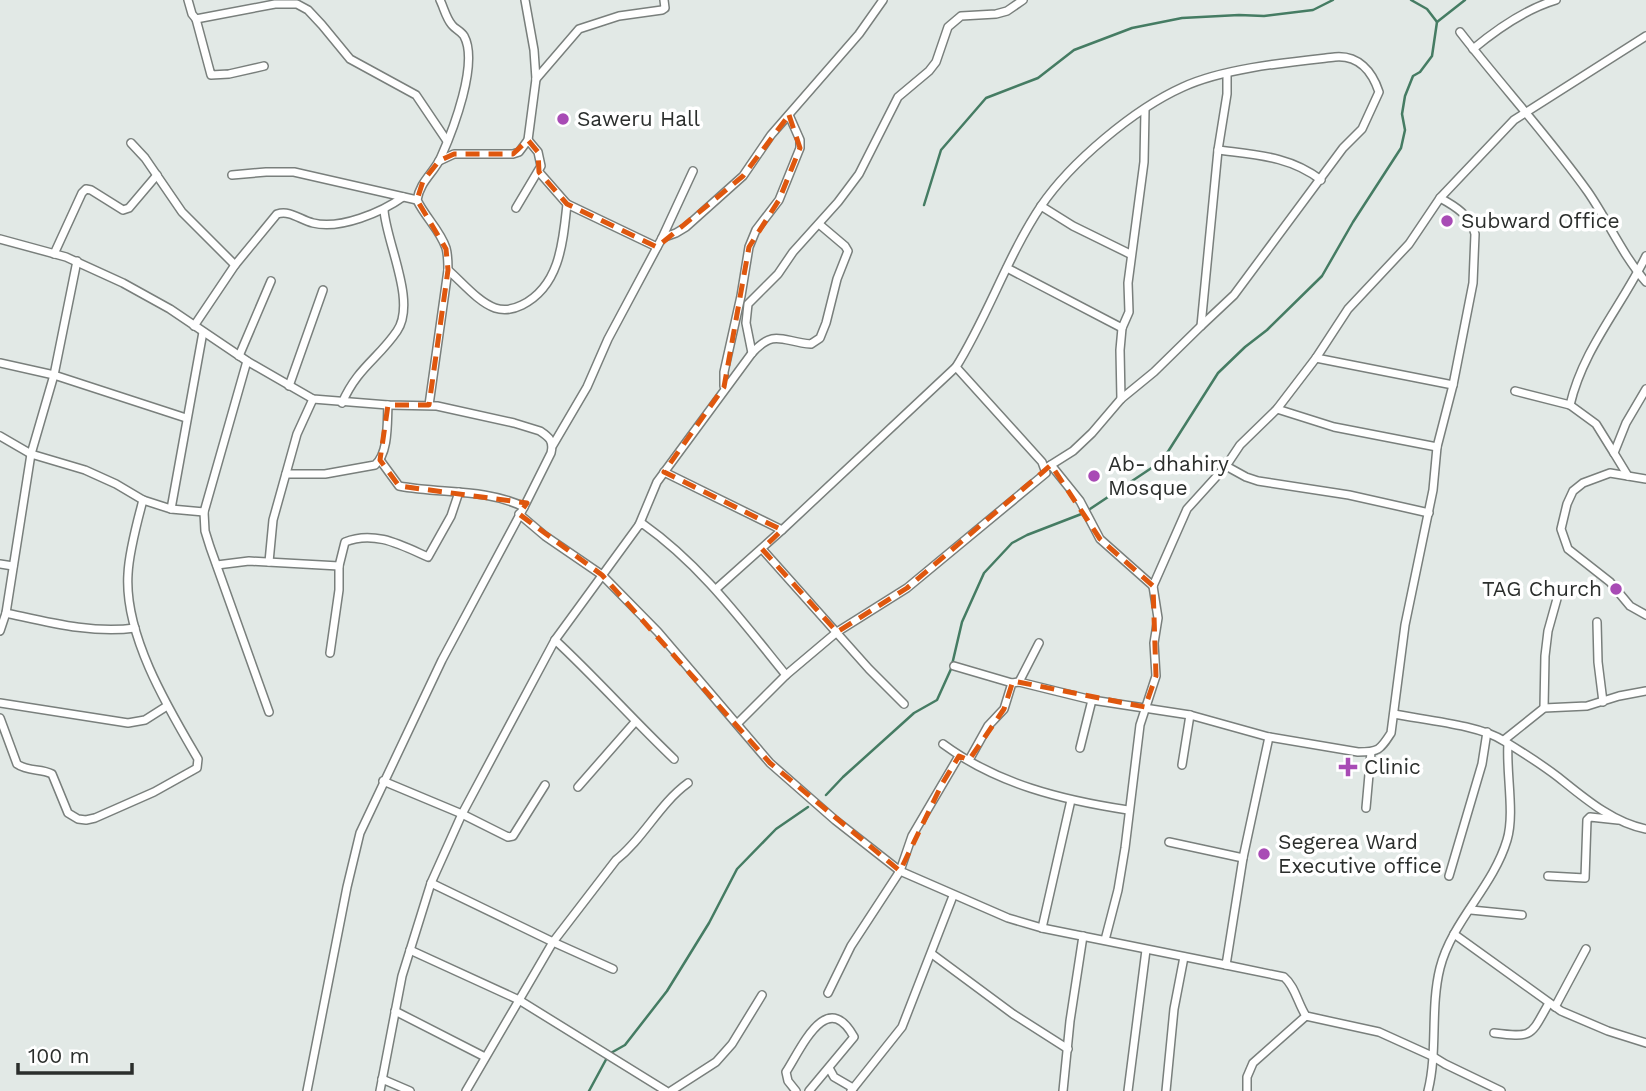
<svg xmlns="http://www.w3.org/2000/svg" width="1646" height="1091" viewBox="0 0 1646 1091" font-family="'Work Sans',sans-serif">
  <rect width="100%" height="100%" fill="#e2e9e6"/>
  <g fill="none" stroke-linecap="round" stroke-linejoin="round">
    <g stroke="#457c63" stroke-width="2.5">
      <polyline points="1411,0 1427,9 1437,22"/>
      <polyline points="924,205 941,150 986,98 1038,78 1074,50 1132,28 1182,18 1239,15 1264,16 1313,10 1333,0"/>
      <polyline points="826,795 843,777 914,713 937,700 951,669 962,622 984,573 1012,543 1027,535 1084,513 1162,461 1218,373 1245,347 1267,330 1322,276 1353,222 1401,148 1405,130 1402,114 1405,96 1413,76 1420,72 1432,56 1437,22 1465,0"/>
      <polyline points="589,1091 609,1054 625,1045 667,991 709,923 737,869 776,829 808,807"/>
    </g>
    <defs>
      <g id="minor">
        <polyline points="188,0 192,14 196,19 275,4 297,4 308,10 322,25 350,59 416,95 447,141"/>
        <polyline points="196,19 211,75 229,74 264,66"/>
        <path d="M1460 32C1501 85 1549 137 1588 192 1608 221 1623 256 1646 282"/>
        <path d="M1473 49C1497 29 1526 9 1556 0"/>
        <polyline points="536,79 579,29 619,16 662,10 665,8 664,0"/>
        <polyline points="131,143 145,158 182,212 235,265"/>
        <path d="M1218 150C1256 155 1290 156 1321 180"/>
        <polyline points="439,161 454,154 513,154 519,152 528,140 536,79 534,50 525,0"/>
        <polyline points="232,175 266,172 294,172 417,200"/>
        <polyline points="567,204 657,247"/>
        <polyline points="1041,206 1073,226 1130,254"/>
        <polyline points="516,208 541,166 538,152 528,140"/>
        <polyline points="662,238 676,233 686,227 743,176 771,135 859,34 883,0"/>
        <path d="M0 239 66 257 123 283 170 309 247 361 313 399 388 405 437 406 514 423 540 431C549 437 554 441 551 453L524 507 442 660 360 833 347 887 307 1091"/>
        <polyline points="54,254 82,193 86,189 91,190 123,210 129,208 157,175"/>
        <polyline points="1007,268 1122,328"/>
        <path d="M448 270C462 282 478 302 495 308 504 311 514 309 522 305 560 286 563 242 567 204L539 172"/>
        <path d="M194 326 235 265 277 214C291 210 300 220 313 223 340 230 382 212 403 197"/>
        <polyline points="752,353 746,323 748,304 778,274 793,252 838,202 859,174 898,97 929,71 936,62 948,27 961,16 996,14 1007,11 1023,0"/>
        <polyline points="239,356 271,281"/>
        <polyline points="1316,358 1453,385"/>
        <polyline points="247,361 204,512 205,531 210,547 269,712"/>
        <polyline points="0,363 54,375 186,418"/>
        <polyline points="289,386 323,290"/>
        <polyline points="724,386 724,372 741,296 749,247 756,230 779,200 800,148 800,140 789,115"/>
        <polyline points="1515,391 1570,405 1596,424 1614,453"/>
        <polyline points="1121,399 1120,350 1122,328 1129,312 1128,283 1144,162 1145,110"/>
        <path d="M342 403C358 367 378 359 397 331 417 302 386 242 384 210"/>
        <path d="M429 405 448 270C448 263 448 255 446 248 440 230 425 217 417 200 420 181 434 173 441 157 453 130 479 63 464 36 461 31 455 29 452 25 446 18 444 8 440 0"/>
        <path d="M1570 405C1583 349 1621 307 1646 256"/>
        <polyline points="1277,409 1334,427 1437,447"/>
        <polyline points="0,436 31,454 85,470 116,484 143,500 171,509 204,512"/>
        <polyline points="553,445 587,387 608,339 662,238 693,171"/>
        <path d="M380 460 399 486C441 494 485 488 524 507"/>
        <polyline points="1051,465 1080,501 1100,539 1153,586"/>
        <polyline points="1226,466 1246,477 1258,481 1349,495 1429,513"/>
        <polyline points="1046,468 1073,451 1092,433 1121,399 1154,372 1201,326 1218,150 1227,94 1227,74"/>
        <polyline points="664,472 782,530"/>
        <path d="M286 474H325L375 465C389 453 387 422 388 405"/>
        <polyline points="1628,476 1614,453 1626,423 1646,389"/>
        <polyline points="1646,479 1610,473 1583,483 1573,491 1567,504 1561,529 1568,549 1610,582 1630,606 1646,615"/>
        <polyline points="171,509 203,332"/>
        <polyline points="519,514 545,536 602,575 658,632 770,763 835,820 900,871 1008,918 1042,928 1226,965 1243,858 1269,737"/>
        <path d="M639 525 657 482 752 353C775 328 782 342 811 344L820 338 826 323 837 279 848 251 845 246 819 224"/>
        <polyline points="762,549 869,669 904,704"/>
        <polyline points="269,562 273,520 297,434 313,399"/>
        <polyline points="0,564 13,566"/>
        <polyline points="217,565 249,561 339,566"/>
        <path d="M716 589 782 530 956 367C988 316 1007 257 1041 206 1071 162 1134 109 1183 87 1224 68 1290 62 1335 57 1358 55 1372 71 1379 92L1362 129 1343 148 1234 295 1201 326"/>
        <path d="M6 613C48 622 92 634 135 628"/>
        <polyline points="1597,622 1598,662 1603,702"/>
        <polyline points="0,631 6,613 31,454 54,375 77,261"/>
        <path d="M555 640C596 678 633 720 674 759"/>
        <path d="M330 653 339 590V566L345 542C374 530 401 545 428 557L451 516 459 492"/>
        <polyline points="954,666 1012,683"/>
        <polyline points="1019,682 1039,643"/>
        <polyline points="0,703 128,723 145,720 167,706"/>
        <polyline points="1544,708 1545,656 1548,631 1560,588"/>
        <path d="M1394 714C1424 720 1480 725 1504 741 1522 752 1541 764 1558 777 1583 797 1613 823 1646 829"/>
        <path d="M0 718 17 764C28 772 41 768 52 774L68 813 78 819 86 820 95 818 154 792 197 768 198 759C168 708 124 635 128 574 129 551 137 523 143 500"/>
        <polyline points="737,724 786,675 837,632 907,588 1046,473 1042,462 956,367"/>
        <polyline points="1504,740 1544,708 1587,706 1619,696 1646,691"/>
        <path d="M943 744C997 784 1062 800 1128 810"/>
        <polyline points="1080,748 1092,700"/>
        <path d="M969 760 988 726 1004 709 1012 683 1019 682 1092 700 1190 715 1269 737 1358 752C1379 752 1380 750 1391 733L1405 625 1433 490 1437 447 1453 385 1473 283 1475 234C1471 216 1455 206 1440 198"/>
        <polyline points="1182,765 1190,715"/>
        <polyline points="383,781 462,814 508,837 513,836 545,785"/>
        <polyline points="578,787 635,722"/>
        <polyline points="1366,808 1371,752"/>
        <polyline points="1169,842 1243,858"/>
        <polyline points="1449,876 1482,764 1487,732"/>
        <polyline points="1548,876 1585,878 1587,820 1590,817 1618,820"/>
        <polyline points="431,883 553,942 613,969"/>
        <polyline points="1471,910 1522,915"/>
        <polyline points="1042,928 1071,800"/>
        <polyline points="1454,934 1561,1011 1608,1031 1646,1043"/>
        <polyline points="1105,940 1118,890 1125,848 1140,725 1156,676 1154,643 1158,618 1153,586 1187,509 1226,466 1240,445 1277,409 1316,358 1348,309 1409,244 1440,198 1514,120 1646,36"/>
        <polyline points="410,950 519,1000 666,1091"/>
        <polyline points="932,954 1013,1014 1068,1049"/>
        <path d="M1226 965 1284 977C1295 986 1298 1004 1306 1016L1379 1032 1432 1056 1445 1064 1501 1091"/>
        <polyline points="828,993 851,946 900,871 912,836 959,756"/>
        <polyline points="1555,1007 1586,949"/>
        <polyline points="395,1011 485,1057"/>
        <path d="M1494 1033C1534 1038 1530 1036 1549 1003"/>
        <polyline points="829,1068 834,1077 853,1088"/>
        <polyline points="382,1079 410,1091"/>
        <path d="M380 1091 402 976 431 883 462 814 555 640 639 525 643 524C701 565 742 621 786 675"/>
        <path d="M466 1091 553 942 616 860C644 838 659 804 688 783"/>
        <polyline points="671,1091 716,1062 732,1044 762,995"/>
        <path d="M796 1091 788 1081 786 1072C802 1047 827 988 854 1037L809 1091"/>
        <polyline points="851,1091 902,1027 953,896"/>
        <polyline points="1063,1091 1070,1021 1083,936"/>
        <polyline points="1128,1091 1146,950"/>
        <polyline points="1166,1091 1174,1009 1184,957"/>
        <polyline points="1247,1091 1247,1077 1253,1063 1306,1016"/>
        <path d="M1428 1091C1438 1051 1430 1008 1440 968 1452 921 1493 887 1507 840 1515 814 1506 773 1508 744"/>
      </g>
    </defs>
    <use href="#minor" stroke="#797f7c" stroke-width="10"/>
    <use href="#minor" stroke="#fff" stroke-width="7"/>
  </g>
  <path fill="none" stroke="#df570e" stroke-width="5" stroke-dasharray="14 9" stroke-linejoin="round" d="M789 115 800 148 779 200 749 247 724 387 664 472 782 530 762 549 837 632 907 588 1051 465 1100 539 1153 586 1156 676 1145 707 1013 681 1004 709 969 760 959 756 942 784 900 871 770 763 602 575 519 514 527 503 399 486 380 460 388 405H429L448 270 446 249 417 200 423 181 439 161 454 154H513L528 140 538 152 539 172 567 204 657 247 743 176Z"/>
  <g fill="#a84bb5" stroke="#fff" stroke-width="2.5">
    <circle cx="563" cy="119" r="7"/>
    <circle cx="1447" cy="221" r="7"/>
    <circle cx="1094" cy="476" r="7"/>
    <circle cx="1616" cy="589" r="7"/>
    <path d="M1344.5 756.5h7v7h7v7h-7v7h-7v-7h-7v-7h7z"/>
    <circle cx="1264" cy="854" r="7"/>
  </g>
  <g text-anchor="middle" stroke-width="7" stroke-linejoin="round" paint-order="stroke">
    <g font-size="21" fill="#2b2e2c" stroke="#fff" text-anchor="start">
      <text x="577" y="126">Saweru Hall</text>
      <text x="1461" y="228">Subward Office</text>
      <text x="1108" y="471">Ab- dhahiry<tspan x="1108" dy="24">Mosque</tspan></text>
      <text x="1602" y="596" text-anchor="end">TAG Church</text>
      <text x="1364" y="774">Clinic</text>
      <text x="1278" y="849">Segerea Ward<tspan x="1278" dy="24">Executive office</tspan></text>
    </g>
  </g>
  <path d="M18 1063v10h114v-10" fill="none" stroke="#2b2e2c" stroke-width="3.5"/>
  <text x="28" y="1063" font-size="21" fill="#2b2e2c" stroke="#ffffff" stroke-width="5" paint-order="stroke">100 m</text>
</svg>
